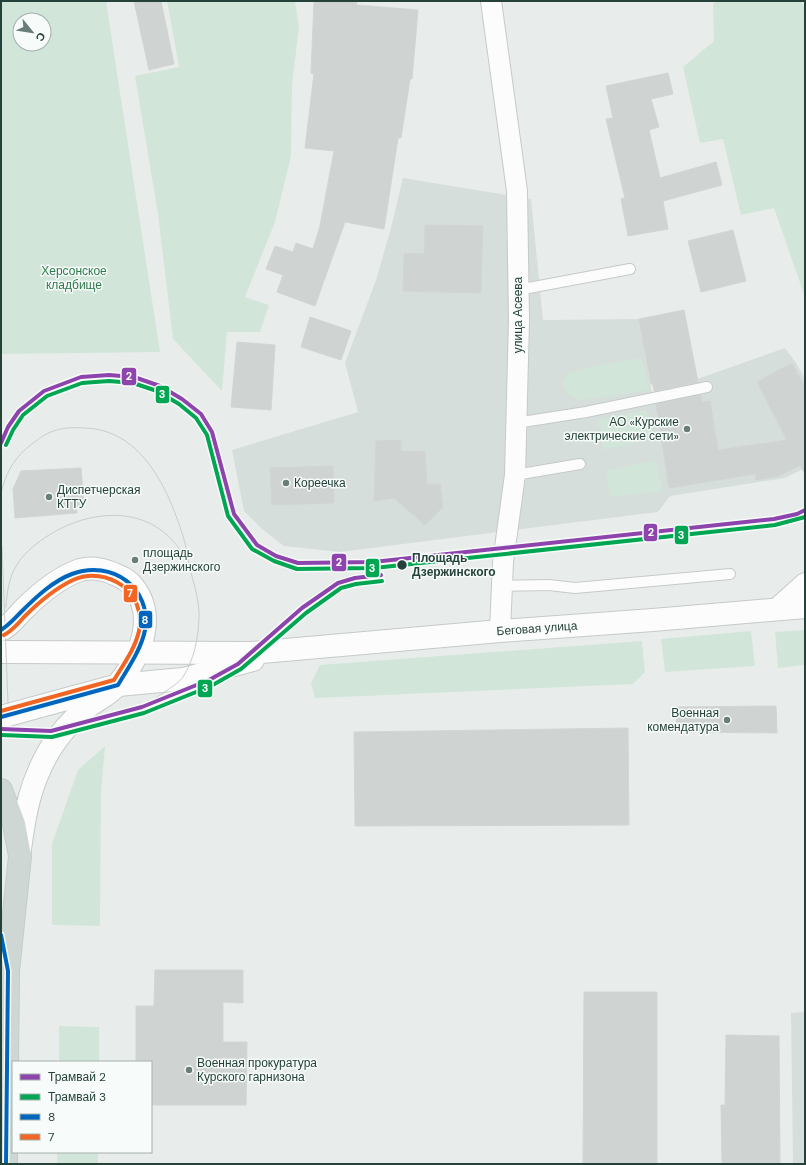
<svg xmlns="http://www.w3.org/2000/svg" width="806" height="1165" viewBox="0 0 806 1165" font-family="'DM Sans',sans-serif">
  <rect width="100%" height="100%" fill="#e8edeb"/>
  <g fill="#d6dedb">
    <polygon points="403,178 531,199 543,320 639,319 652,394 657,387 700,378 785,348 796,363 805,379 805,468 785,478 670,496 658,512 340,552 284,546 262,529 244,511 232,450 358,412 345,363 376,280 391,228"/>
    <polygon points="805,1012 805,1164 793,1164 791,1013"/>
  </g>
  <g fill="#d1e6d8" fill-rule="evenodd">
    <path d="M1 1H106L160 352 1 354ZM20 20H44V44H20Z"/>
    <polygon points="167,1 295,1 299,27 292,85 291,156 275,222 245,297 269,305 260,332 227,332 222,391 173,339 158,214 135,76 179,67"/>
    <polygon points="717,1 802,1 805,11 805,297 774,208 741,215 723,139 700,143 683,67 714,41 713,4"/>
    <polygon points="641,358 650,390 580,400 568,394 562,383 566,375 585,368"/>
    <polygon points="646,410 652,439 604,450 598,420"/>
    <polygon points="656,461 662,491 610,497 606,470"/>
    <polygon points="805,630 805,665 778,668 775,632"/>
    <polygon points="751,631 755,666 665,672 661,639"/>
    <polygon points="642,641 645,672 633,684 315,698 311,683 320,665"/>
    <polygon points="105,746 101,794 100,926 52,925 52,844 78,770"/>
    <polygon points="59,1026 99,1027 99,1062 59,1062"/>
    <rect x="57" y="1152" width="41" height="12"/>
  </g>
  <g fill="#cfd4d2" stroke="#d1d6d4">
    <polygon points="134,1 161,1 174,64 149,70"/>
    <polygon points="314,1 356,1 357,5 418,10 412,79 410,79 401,138 398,138 384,229 345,222 315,306 277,292 283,275 266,269 275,246 293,252 296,243 313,249 320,226 334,151 305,148 314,74 311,73"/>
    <polygon points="668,73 673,94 651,99 659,127 649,130 660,178 716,162 722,185 663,201 668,229 628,236 621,199 625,198 606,119 613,118 606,86"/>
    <polygon points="425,225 483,226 481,293 403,291 404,253 424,254"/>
    <polygon points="733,230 746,281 701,292 688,241"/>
    <polygon points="684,310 698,382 654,391 653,384 651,384 639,319"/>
    <polygon points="310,317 351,331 341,360 301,347"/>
    <polygon points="237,342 275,345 271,410 231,407"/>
    <polygon points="792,363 805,387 805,474 800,465 779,476 756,480 755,474 669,488 656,404 701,395 702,402 710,401 718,450 787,440 757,382"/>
    <polygon points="401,440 401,451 425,452 427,484 440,484 443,507 425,525 394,498 374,501 376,441"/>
    <polygon points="333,466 334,503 272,505 270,468"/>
    <polygon points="81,468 84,506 76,506 77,513 15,518 13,489 21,471"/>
    <polygon points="776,706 777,733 677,732 676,707"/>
    <polygon points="628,728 629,825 355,826 354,732"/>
    <polygon points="155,970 243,970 243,1003 223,1002 223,1042 247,1042 246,1105 151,1105 151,1062 136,1062 136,1006 154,1006"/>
    <polygon points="584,992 657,992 657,1164 583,1164"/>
    <polygon points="726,1035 779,1036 780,1164 722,1164 721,1105 725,1105"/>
  </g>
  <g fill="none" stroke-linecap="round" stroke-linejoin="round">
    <defs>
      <g id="service">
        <polyline points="518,290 630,269"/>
        <polyline points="516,423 586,412 707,387"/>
        <polyline points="515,475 580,464"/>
        <polyline points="502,586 549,585 575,588 730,574"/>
      </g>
      <g id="minor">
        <polyline points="491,1 517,191 519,320 515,475 503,562 500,631"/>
        <polyline points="776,609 805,583"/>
      </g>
      <g id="tertiary">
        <path d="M1 630C10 626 16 617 23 610 38 595 60 577 80 570 96 566 109 571 123 578 134 584 142 598 144 610 149 635 134 665 118 684 110 695 94 701 84 710 71 721 58 736 49 751 30 784 25 812 20 849"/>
        <path id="s1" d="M1 652 252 653 500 631 653 620 805 607"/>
        <polyline points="1,717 118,685 183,679 253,660"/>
      </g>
      <polyline id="primary" points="1,790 14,824 20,856 8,971 6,1164"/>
    </defs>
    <use href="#service" stroke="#c5cac8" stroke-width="12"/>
    <use href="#minor" stroke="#c5cac8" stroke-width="22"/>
    <use href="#tertiary" stroke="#c5cac8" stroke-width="24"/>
    <use href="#primary" stroke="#c3ccc9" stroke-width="24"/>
    <use href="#service" stroke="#fcfcfc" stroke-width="10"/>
    <use href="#minor" stroke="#fcfcfc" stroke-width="20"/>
    <use href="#tertiary" stroke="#fcfcfc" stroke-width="22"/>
    <use href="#primary" stroke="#cfd7d5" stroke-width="22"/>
    <g stroke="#c9cdcc" stroke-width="1">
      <path d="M1 493C8 465 19 452 43 436 56 428 69 427 84 428 139 429 166 484 181 530 186 543 187 556 190 569 194 584 200 603 199 619 198 640 194 659 183 677 179 684 150 701 142 707"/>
      <polyline points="2,546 8,703"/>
      <path d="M6 607C7 592 9 576 18 563 26 551 37 543 49 535 96 506 158 505 186 560"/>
    </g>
    <defs>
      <g id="bus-1">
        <path d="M1 630C9 625 15 618 21 612 36 597 53 581 72 574 112 559 152 588 145 630 141 650 128 668 118 685L1 717"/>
        <polyline points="1,935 8,971 6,1164"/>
      </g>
      <path id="bus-2" d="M1 711 114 680C123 665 135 649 139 631 147 592 107 565 73 580 54 589 38 603 24 617 18 624 12 631 4 635"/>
    </defs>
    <use href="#bus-1" stroke="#f7fbf9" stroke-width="7"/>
    <use href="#bus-2" stroke="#f7fbf9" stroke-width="7"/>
    <use href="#bus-1" stroke="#0065bd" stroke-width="4"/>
    <use href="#bus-2" stroke="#f26522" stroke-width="4"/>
    <defs>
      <g id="tram-1">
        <polyline points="1,443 8,427 19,411 44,391 81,377 109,375 134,377 160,386 182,399 201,414 212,432 234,514 257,545 276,556 298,563 373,562 774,519 797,514 805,510"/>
        <polyline points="1,729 51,731 142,707 209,680 238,664 302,608 338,583 355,578 381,575"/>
      </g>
      <g id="tram-2">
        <polyline points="6,445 13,430 23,415 47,396 82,383 109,381 133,383 157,391 179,404 196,418 207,435 228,516 252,549 274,561 297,569 374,568 775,525 805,517"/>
        <polyline points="1,735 52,737 144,713 211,686 241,669 306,613 341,588 356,584 382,581"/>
      </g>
    </defs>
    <use href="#tram-1" stroke="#f7fbf9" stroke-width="7"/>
    <use href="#tram-2" stroke="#f7fbf9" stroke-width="7"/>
    <use href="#tram-1" stroke="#8e44ad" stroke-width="4"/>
    <use href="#tram-2" stroke="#00a651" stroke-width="4"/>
  </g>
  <g fill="#697e78" stroke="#f7fbf9" stroke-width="1.5">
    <circle cx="687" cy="429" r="4"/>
    <circle cx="286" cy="483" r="4"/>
    <circle cx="49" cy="497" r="4"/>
    <circle cx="135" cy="560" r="4"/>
    <circle cx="727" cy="720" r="4"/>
    <circle cx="189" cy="1070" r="4"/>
  </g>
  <circle fill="#24423a" stroke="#f7fbf9" stroke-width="1.5" cx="402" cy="565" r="5.5"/>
  <g text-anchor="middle" stroke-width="3" stroke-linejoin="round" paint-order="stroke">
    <g font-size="12" fill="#2d7a4b" stroke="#f7fbf9">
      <text x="74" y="275">Херсонское<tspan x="74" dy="14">кладбище</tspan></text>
    </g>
    <g font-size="12" fill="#24423a" stroke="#f7fbf9">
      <text transform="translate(518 315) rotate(-90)" y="4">улица Асеева</text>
      <text dy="4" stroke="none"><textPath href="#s1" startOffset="537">Беговая улица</textPath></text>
    </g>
    <g font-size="12" fill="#24423a" stroke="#f7fbf9" text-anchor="start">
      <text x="679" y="426" text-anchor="end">АО «Курские<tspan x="679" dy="14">электрические сети»</tspan></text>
      <text x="294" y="487">Кореечка</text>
      <text x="57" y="494">Диспетчерская<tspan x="57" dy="14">КТТУ</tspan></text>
      <text x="143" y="557">площадь<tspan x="143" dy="14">Дзержинского</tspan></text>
      <text x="719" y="717" text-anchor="end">Военная<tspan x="719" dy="14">комендатура</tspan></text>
      <text x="197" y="1067">Военная прокуратура<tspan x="197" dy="14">Курского гарнизона</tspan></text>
    </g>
    <g font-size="12" font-weight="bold" fill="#24423a" stroke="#f7fbf9" text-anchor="start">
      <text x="412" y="562">Площадь<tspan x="412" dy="14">Дзержинского</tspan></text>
    </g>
  </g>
  <g stroke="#f7fbf9" stroke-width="1.5">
    <rect x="121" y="367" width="16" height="19" rx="4" fill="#8e44ad"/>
    <rect x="155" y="385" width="15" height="19" rx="4" fill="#00a651"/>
    <rect x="643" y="523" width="15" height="19" rx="4" fill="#8e44ad"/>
    <rect x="674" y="525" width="15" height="20" rx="4" fill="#00a651"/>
    <rect x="331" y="553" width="16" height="19" rx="4" fill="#8e44ad"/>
    <rect x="365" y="558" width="15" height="20" rx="4" fill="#00a651"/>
    <rect x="123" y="584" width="15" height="19" rx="4" fill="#f26522"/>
    <rect x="138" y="610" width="15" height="19" rx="4" fill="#0065bd"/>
    <rect x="197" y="679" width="16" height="19" rx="4" fill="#00a651"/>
  </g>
  <g font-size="11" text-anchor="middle" font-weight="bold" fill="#fff">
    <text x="129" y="380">2</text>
    <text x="162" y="398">3</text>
    <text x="651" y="536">2</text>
    <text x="681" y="539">3</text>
    <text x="339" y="566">2</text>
    <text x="372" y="572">3</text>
    <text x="130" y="597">7</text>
    <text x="145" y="624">8</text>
    <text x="205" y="692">3</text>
  </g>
  <rect width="806" height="1165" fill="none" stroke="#24423a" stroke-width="4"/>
  <rect x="12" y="1061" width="140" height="92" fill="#f7fbf9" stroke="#a3b1ad"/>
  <rect x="20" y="1074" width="20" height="6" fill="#8e44ad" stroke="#a3b1ad"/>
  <text x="48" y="1081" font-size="12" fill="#24423a">Трамвай 2</text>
  <rect x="20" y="1094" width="20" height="6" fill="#00a651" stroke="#a3b1ad"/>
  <text x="48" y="1101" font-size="12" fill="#24423a">Трамвай 3</text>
  <rect x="20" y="1114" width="20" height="6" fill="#0065bd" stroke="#a3b1ad"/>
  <text x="48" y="1121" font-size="12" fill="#24423a">8</text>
  <rect x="20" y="1134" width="20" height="6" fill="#f26522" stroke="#a3b1ad"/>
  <text x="48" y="1141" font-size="12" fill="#24423a">7</text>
  <g transform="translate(32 32) rotate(120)"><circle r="19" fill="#f7fbf9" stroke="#a3b1ad"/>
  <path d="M0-3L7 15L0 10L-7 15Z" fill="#697e78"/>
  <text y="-6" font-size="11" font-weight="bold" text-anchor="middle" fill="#24423a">С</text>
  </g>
</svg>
